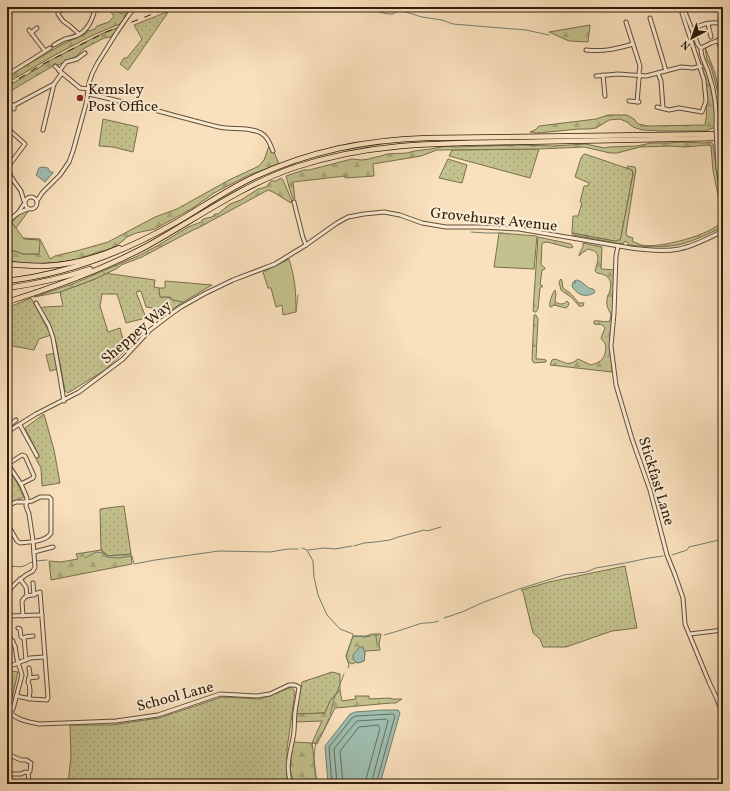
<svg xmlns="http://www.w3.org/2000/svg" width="730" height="791" viewBox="0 0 730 791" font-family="Vollkorn,serif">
  <defs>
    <pattern id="grass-dots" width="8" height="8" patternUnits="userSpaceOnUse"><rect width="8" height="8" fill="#c3c18d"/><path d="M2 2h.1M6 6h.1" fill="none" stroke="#a8a578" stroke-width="1.8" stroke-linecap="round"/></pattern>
    <pattern id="forest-firs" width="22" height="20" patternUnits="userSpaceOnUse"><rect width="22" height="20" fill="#c3c18d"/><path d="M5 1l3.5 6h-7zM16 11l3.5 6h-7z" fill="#a8a578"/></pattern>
  </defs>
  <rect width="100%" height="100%" fill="#fae1bd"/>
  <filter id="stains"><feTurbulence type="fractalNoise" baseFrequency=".005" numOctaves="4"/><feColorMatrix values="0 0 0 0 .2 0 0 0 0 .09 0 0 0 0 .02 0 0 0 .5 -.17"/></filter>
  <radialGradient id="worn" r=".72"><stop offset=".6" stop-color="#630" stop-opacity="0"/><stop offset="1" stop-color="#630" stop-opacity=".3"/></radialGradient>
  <g fill="url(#grass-dots)" stroke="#796f4c">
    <path d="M169 11 128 70 120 64 124 58H127C132 51 137 46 142 39L134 25Z"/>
    <polygon points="103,119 138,127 133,152 113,147 99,146"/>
    <polygon points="539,149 530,178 449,156 452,150"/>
    <polygon points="585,154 632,170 633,174 621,237 620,240 614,241 572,233 573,216 578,216 582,203 580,202 584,186 588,186 589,183 575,177 581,158 583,155"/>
    <polygon points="448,159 467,165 462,183 439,178"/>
    <polygon points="104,273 155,280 154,287 159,288 161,297 169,297 173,300 183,302 170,311 146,307 141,291 136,292 146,318 126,323 117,294 102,294 100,306 108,332 120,328 126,350 105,370 68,393 65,391 56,342 50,326 40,309 44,307 63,306 60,292 95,279"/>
    <polygon points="31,298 51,335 39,339 34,350 7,345 7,308"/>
    <polygon points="44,414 54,450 60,483 42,486 41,468 36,459 39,456 25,428"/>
    <polygon points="7,468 13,475 24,497 7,505"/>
    <polygon points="124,506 131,554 108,556 101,550 100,509"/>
    <polygon points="625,566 637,628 612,631 566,647 543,647 540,639 533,633 523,592 521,590 549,582"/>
    <polygon points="7,670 18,672 9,711 7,711"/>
    <polygon points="332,672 340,674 340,690 330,701 325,713 296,714 302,682"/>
    <polygon points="292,687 295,692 287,749 287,784 68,784 71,756 70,725 112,725 159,718 222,697 260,699"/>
  </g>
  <g fill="url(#forest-firs)" stroke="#796f4c">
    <polygon points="107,7 114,7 115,11 117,11 118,7 119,7 120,13 122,14 126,10 132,7 120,24 93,35 55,55 7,83 7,76 63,44 87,33 87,29 89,31 95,29 97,26 109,22 114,16"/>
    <polygon points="590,25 588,42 569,41 549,32"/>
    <polygon points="117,28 117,29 111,37 104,38 83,49 77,56 58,65 53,66 7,93 7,87 53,59 101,34"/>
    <polygon points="705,47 715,73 721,100 723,130 721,129 720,103 718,93 711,67 707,60"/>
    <path d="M703 68 707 72 708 76 715 109V127L706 131H662L642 130 633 127 627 122 620 119 609 120 596 128 588 129H579L538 133 530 132 535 130 539 126 596 119 608 115H627L634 119 638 124 648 126 705 125C709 106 705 88 701 69Z"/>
    <polygon points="269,142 274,152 279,164 249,175 214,193 193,208 155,229 136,233 127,237 124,240 114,247 104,251 101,251 78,259 64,262 33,264 19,264 16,262 7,261 9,251 15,251 23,254 39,254 23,238 40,239 50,259 55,256 80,250 108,242 155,217 177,209 229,180 259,166 264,160 269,146"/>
    <polygon points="679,142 705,143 710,142 713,144 718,181 721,199 720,200 719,199 713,171 711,146 708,145 684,147 670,146 640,147 617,153 610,153 584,147 539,149 437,150 421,156 373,164 374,176 345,178 345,176 293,182 295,199 293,199 289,187 286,176 304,170 309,170 352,159 362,160 369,159 376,157 381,156 387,154 407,153 414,151 431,149 446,146 456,147 518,145 553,146 586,144 600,147 605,148 608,147 637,146 651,143 670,143"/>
    <path d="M723 142 722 164 723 183C718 170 720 156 720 143Z"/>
    <path d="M628 166 635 167 636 169 626 233 627 236 633 238 632 241C635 242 638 244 641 245 659 249 711 235 723 221V227C710 233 696 240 682 244 665 248 647 247 629 245L627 242 625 241 623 244 616 243 573 235 572 233 614 241 620 240 621 237 633 174 632 170 627 168V167Z"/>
    <polygon points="281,178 283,180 292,201 291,201 291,203 273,192 268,190 198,228 193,230 142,257 121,265 118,268 95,279 60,292 34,297 75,283 140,255 157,246 188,227 201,222 203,219 212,217 215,214 218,214 225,208 230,204 241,200 258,189 266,187 271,181 276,181"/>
    <path d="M30 209 16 228 12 223C16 216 22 210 30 209Z"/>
    <polygon points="538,237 571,244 573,247 570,248 547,242 542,243 541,265 545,268 545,269 542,270 540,285 543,286 542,287 540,288 538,309 536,312 535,312 533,311"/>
    <path d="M583 243 602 247 601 269 615 270 613 312 611 326 610 346 612 372 550 365 552 360 555 359C565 362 568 367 578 359L591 365C594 364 598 363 600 361 605 358 607 349 605 343 604 343 601 338 601 338L605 328C602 323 599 325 594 324V321C600 320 604 323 610 321L611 314C608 310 606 304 607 299 607 295 610 293 610 290 613 279 607 274 597 273L595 271C597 262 603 252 588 249L582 253 579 256C579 252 584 248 583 243Z"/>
    <polygon points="561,279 562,281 563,288 570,293 579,303 584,303 583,306 579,306 572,298 561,290 559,282"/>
    <path d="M555 290 556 294 555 301C558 305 564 305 567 301L569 303 568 306 566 308 554 305 551 307H550C549 302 552 294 555 290Z"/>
    <polygon points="534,315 536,315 538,319 536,359 540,359 546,360 546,362 534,363 532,360"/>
    <polygon points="101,550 108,556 131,554 132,564 51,580 49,561 61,562 78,559 76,554"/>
    <polygon points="372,634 381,634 379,644 380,650 365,651 364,661 358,663 356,662 352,664 348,662 346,656 353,636 366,636"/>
    <polygon points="340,690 342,701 356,699 355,696 369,696 369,699 390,698 392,699 402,699 396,703 391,703 335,708 317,744 312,743 317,784 294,784 290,769 293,742 312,743 322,721 295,722 296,714 325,713 330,701"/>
  </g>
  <g fill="#c3c18d" stroke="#796f4c">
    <polygon points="12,223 24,239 39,240 40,242 39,254 23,254 15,251 7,251 7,227"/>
    <polygon points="499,233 537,236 534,269 494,267"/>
    <path d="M289 259C295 278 296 291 296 312L283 315 282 305 276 307 271 288H268L263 272Z"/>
    <polygon points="165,281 212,285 183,302 173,300 170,297 160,297 159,288 165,288"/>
    <polygon points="56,353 58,369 50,371 46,355"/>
  </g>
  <g fill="#9ebeb0" stroke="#727e6e">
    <polygon points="42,167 48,168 50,172 53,172 52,174 45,182 36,175 39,168"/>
    <path d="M577 280C583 281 587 289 593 289L595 291 594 293C585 298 577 295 572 286L573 282 576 283 574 281Z"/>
    <polygon points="360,647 363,647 365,654 364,661 358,663 353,659 353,655 358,649"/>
    <polygon points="383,710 398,710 400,713 380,784 328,784 325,746 350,714 355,712"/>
  </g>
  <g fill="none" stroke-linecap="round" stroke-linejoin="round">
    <g stroke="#666e5e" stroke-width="1">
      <polyline points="332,784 329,747 352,718 356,716 393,714 395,716 376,784"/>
      <polyline points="337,784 334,749 345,735 357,721 386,719 388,721 371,784"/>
      <polyline points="343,784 340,751 359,727 378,725 380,728 366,779 365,784"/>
    </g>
    <g stroke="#727e6e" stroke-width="1">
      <polyline points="359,7 388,14 393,14 399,10 422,17 442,20 453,24 526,30 549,35"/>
      <polyline points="471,232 486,233 502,233 508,234"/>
      <polyline points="296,312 298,295"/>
      <polyline points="354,546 364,543 375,542 390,540 398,537 406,535 424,530 427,531 441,527"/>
      <polyline points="302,548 307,550 313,561 314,577 318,595 327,615 340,629 353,634 353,636 346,656 349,665 348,668"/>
      <polyline points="308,550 324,548 335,549 352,546"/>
      <polyline points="672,555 687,550 689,547 723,539"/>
      <polyline points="85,558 96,552 103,553 107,557 118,558 132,556 134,564 155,560 219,551 270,552 288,549 298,549"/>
      <polyline points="36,561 47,560"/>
      <path d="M7 567C13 565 19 568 24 566 27 565 29 562 33 562"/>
      <polyline points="444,618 462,612 484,602 495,598 519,589 564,575 586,572 596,568 625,563 649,558 663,556"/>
      <polyline points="373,635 376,636 379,634"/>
      <path d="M384 635C396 632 407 628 419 624 425 622 432 624 438 621"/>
      <polyline points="354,636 365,637 370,636"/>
      <polyline points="376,636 377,644"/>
      <polyline points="330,715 334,699 344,674"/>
      <path d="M317 784C314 774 313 753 316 743 317 738 321 734 324 730 326 726 327 722 329 718"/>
    </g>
    <defs>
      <g id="minor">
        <polyline points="40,7 41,8"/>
        <path d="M683 7 698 45 701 48C700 57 707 66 709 75 715 92 717 110 716 128"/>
        <polyline points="7,8 8,7"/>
        <polyline points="60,11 58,13 58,14 63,21 70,26 79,34"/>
        <polyline points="128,16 135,7"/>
        <polyline points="650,18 666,71"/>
        <polyline points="7,19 7,29"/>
        <polyline points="626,22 640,66 639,73 640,75 639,79 637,102"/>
        <polyline points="708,24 711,37"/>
        <path d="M699 26C706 23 715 22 723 24"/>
        <polyline points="29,30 45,51"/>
        <polyline points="31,33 37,28"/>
        <polyline points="718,40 723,56"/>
        <path d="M54 45C57 43 61 41 65 39 70 38 75 37 80 34 89 28 94 17 95 7"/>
        <polyline points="701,48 711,43 723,39"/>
        <path d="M586 50C603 52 616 49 633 44"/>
        <polyline points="55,66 62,73 80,88 89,89"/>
        <polyline points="7,70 10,72 12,72 50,48"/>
        <polyline points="59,71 66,62 77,59 85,53"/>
        <polyline points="658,73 661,81 663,108"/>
        <polyline points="603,75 605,96"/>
        <polyline points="596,76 618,74 646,76 681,67 693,68 701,66"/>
        <path d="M88 94C132 103 175 116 219 127 233 130 247 126 261 133 268 137 270 144 273 151"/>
        <polyline points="629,101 639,102"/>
        <polyline points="11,104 14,106 14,109"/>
        <polyline points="11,107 54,84 62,73"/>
        <polyline points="657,107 669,110 679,108 702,112 706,101 704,80 682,13 683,8"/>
        <polyline points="7,128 25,144 10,164 9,170 11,177 21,191 24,201"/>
        <polyline points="43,130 54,84"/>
        <polyline points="717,147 718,168 723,197"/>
        <polyline points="7,182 13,179"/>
        <circle cx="31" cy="203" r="6"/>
        <polyline points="37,201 42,193 60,175 69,162 73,151 86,104 89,83 92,74 97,64 117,32"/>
        <polyline points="294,202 303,238 306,245"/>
        <polyline points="18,213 28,209"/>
        <polyline points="7,222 18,213 24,204"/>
        <polyline points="618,246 616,256 614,313 611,346 616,385 632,439 650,490 667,555 675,575 683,598 685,624 709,682 717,699 723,715"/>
        <polyline points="36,303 49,326 53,338 60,377 64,401"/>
        <polyline points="7,393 9,398 8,400 7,401"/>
        <polyline points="20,425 37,456"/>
        <polyline points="7,427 16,420"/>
        <path d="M7 432 36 414 79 392 123 359 150 330 171 314 181 307 204 294 233 280 275 264 306 245 337 223 348 217 364 214 384 212 400 215 422 223 446 227H482L519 229 631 248C647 250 664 252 679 249 694 246 709 238 723 231"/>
        <polyline points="7,449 8,448"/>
        <path d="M7 463 21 484 27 498 26 506 29 514 33 541 35 567 33 571C24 575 10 586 7 596L9 636 15 646 17 659 22 675 13 709 10 712"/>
        <polyline points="8,464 22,455 25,456 34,476 33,478 21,484"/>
        <path d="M7 506 16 502H27L32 501 40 497H49L51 499V533C46 542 29 542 20 543L17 541 7 523"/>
        <polyline points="34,552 53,547"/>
        <polyline points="20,579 26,587 27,596"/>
        <polyline points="33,583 34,595"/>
        <polyline points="7,616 42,615"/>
        <polyline points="18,628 20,629 21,637 24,638"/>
        <polyline points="690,634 723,630"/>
        <polyline points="7,644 13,641"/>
        <polyline points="26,660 24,638 25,637 33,636"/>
        <polyline points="7,665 13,665 30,658 45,657"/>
        <path d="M29 668 30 674 28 682C31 687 30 693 29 699"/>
        <polyline points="29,678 37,677"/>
        <polyline points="16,696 31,699 47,700 48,697 40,592 32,595 27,596 25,597 22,601 23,616"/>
        <path d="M10 712C16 720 30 722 39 724L116 721 158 715 220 694 257 696 270 694 289 685H295L299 687C298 696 296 704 295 712 294 721 295 729 293 738 290 753 285 768 291 784"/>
        <polyline points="7,754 21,760 26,760 31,763 30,771 28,773 29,780"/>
        <polyline points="7,774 21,774 25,772 28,773"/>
      </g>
      <g id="highway">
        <path d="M7 264C19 265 32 266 44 266 69 265 96 258 119 248"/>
        <path d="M7 281C68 274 122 253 175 223 201 208 226 190 254 177 310 151 365 140 427 138L723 134"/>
        <path d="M7 288C35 284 63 278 90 269"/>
        <path d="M7 302C55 287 102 270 147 246 196 219 242 185 296 167 371 142 442 143 520 142 587 141 655 139 723 138"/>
      </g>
    </defs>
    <use href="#minor" stroke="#624e38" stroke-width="5"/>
    <use href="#highway" stroke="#2f1d0c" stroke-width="6"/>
    <use href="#minor" stroke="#fcecd4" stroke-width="3"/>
    <use href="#highway" stroke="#fae1bd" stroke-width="4.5"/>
    <polyline stroke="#2f1d0c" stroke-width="1" stroke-dasharray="7 7" stroke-linecap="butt" points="7,86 41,65 106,32 171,7"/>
    <defs>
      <g id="minor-bridge">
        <polyline points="117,32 128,16"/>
        <polyline points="716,128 717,147"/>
      </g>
    </defs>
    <use href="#minor-bridge" stroke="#624e38" stroke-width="5" stroke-linecap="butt"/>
    <use href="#minor-bridge" stroke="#fcecd4" stroke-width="3"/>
  </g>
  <circle fill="#8f2418" stroke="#fcecd4" stroke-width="1.5" cx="80" cy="98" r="4"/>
  <g text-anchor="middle" stroke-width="4" stroke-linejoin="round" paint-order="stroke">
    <g font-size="15" fill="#2f1d0c" stroke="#fcecd4" text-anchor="start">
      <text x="88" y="94">Kemsley<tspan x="88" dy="17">Post Office</tspan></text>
    </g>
    <g font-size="15" fill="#2f1d0c" stroke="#fcecd4">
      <text transform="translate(494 219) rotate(6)" y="5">Grovehurst Avenue</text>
      <text transform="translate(136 332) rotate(-41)" y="5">Sheppey Way</text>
      <text transform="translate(657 481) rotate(73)" y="5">Stickfast Lane</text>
      <text transform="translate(175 696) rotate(-15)" y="5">School Lane</text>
    </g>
  </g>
  <rect width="730" height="791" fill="none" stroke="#fae1bd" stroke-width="24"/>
  <rect x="8" y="8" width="714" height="775" fill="none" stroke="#2f1d0c" stroke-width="2"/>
  <rect x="12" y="12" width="706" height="767" fill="none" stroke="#2f1d0c"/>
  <g transform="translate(692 38) rotate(221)" stroke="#fcecd4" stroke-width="3" paint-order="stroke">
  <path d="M0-3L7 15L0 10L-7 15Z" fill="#2f1d0c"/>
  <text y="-6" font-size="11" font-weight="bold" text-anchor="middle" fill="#2f1d0c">N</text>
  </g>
  <rect width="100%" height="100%" filter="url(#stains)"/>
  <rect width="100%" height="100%" fill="url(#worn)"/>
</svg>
